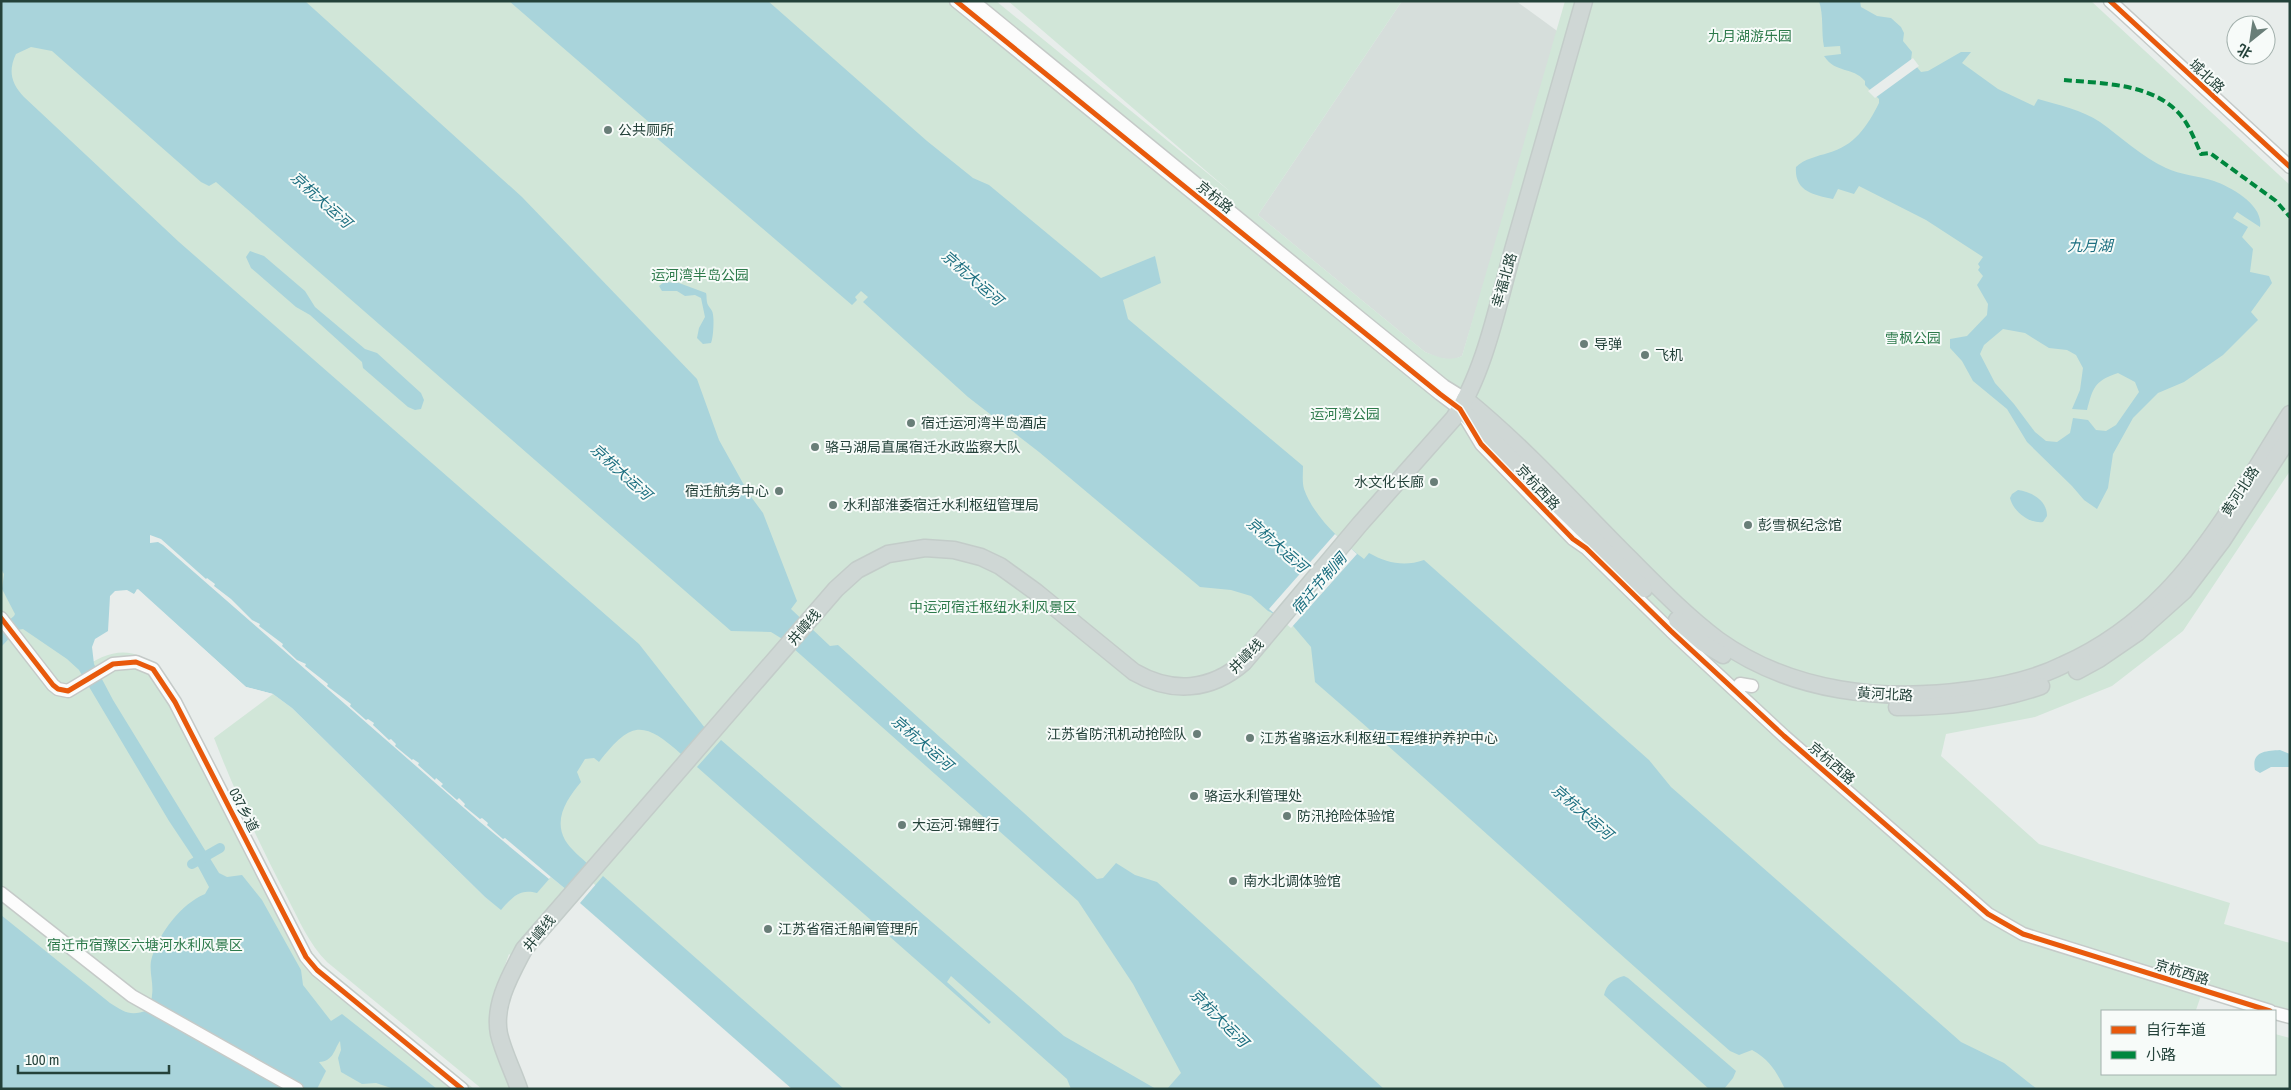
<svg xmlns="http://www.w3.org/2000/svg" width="2291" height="1090" viewBox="0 0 2291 1090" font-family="'Archivo Narrow','Noto Sans SC',sans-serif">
  <rect width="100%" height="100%" fill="#e8edeb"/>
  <polygon fill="#d6dedb" points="1402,1 1516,1 1560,33 1462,356 1453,360 1439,358 1425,352 1258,215"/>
  <g fill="#d1e6d8">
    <path d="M1 1H996L1233 194 1008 1H1402L1258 215 1425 352C1438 357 1449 362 1462 356L1565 1H2091L2290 185V471L2183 631 2112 686 2035 717 1946 734 1941 756 2039 844 2230 903 2224 924 2290 943V1010L2205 984 2196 1010 2200 1011H2102V1074H2275V1034L2290 1038V1089H826L1 360Z"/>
    <path d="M1 569 79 670C108 651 131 643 160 669 167 676 172 688 177 696L306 945 322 964 474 1089H1Z"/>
    <path d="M273 694 292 708 485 897 501 909C513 898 519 888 537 892L551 877 568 891 512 956 509 954 500 979 501 1064 510 1089H482L327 962C309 944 299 920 287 897 260 845 235 793 214 738Z"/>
  </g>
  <g fill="#a9d4db" fill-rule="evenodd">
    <path d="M1 1H305L522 197 697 379 719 440 749 494 763 513 797 601 791 609 830 646 838 645 1097 879 1103 878 1116 863 1135 875 1157 882 1384 1089H1167L1181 1073 1133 984 1078 901 784 640 771 632 731 631 216 182 209 186 201 182 52 51 31 47 16 54C8 71 11 83 24 97L179 242 639 644 705 728 681 754C643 720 631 721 599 762L594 758 585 759 577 772 581 782C568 798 553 818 565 840 570 849 582 858 590 866L568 891 551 877 537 893C519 888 512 898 501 910L485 897 292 708 273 694 246 687 138 589 134 594 127 590 115 591 110 596 108 631 95 639 92 647 94 664 113 700 219 873 227 877 242 875 262 900 301 970 303 985 331 1021 342 1014 437 1089H394L376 1083 362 1084 341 1072 338 1058 341 1050 340 1041C334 1049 334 1061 319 1062L326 1071 317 1089H1V915L110 1003C125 1012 130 1017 148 1010 149 1006 152 1000 152 995 154 983 148 969 152 957 160 932 181 904 205 894L209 887 193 857 169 821 79 670 67 659 23 629 17 630 1 647V627L14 616 15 614 2 589 4 574 1 569Z"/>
    <path d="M509 1H768L927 141 973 178 989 185 1101 278 1155 256 1161 283 1123 300 1128 319 1303 466C1303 473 1302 482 1304 489 1314 517 1341 541 1364 559L1369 553C1387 563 1404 567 1424 560L1649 760 1671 787 1961 1042 2004 1063 2037 1089H1785C1776 1071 1770 1060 1752 1050L1739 1055 1730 1051C1590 929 1455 803 1315 682L1311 647 1288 620 1268 611 1251 596 1231 590 1200 587 1039 452 968 397 863 302 868 297 861 291 855 297 857 300 852 305 653 135 658 130Z"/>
    <path d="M1819 1H1860L1861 7 1877 16 1891 18 1901 27 1904 33 1903 41 1912 52 1911 60 1921 72 1928 71 1961 52H1971L1962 63 1998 89 2034 106 2038 99C2059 105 2082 110 2100 122 2121 137 2142 157 2166 168 2180 175 2199 176 2214 181 2231 187 2264 205 2260 227L2237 212 2233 218 2248 227 2242 237 2253 249 2250 272 2269 276 2272 283 2251 312 2258 320 2223 355 2184 382 2158 393 2133 418 2113 454 2108 488 2097 509 2084 500 2072 486 2027 442 2007 409 1973 381 1962 361 1950 348V339L1967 336 1987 315 1988 304 1977 285 1983 276 1978 270 1980 267 1978 264 1983 257 1926 220 1859 186 1854 194 1838 189 1833 199C1813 195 1794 191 1796 167 1804 159 1818 156 1828 153 1854 146 1867 127 1879 103V99L1865 85V81C1852 66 1836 74 1824 56L1841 54 1840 46 1824 47C1821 32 1824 16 1819 1ZM2003 329 2025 333 2049 348 2067 350 2076 355 2083 368 2080 390 2072 409 2087 410C2093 388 2094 381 2118 373L2135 382 2139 392 2116 425 2106 431 2096 430 2088 420 2073 418 2070 433 2057 442 2046 441 2035 432 2014 404 1995 383 1980 354 1984 345Z"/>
    <polygon points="250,251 264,256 305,291 315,307 365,349 377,353 421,393 424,400 421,409 415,410 408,407 363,368 362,362 310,315 296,307 251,268 246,257"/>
    <path d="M664 282 679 283 706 293C707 296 706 301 708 305 709 307 711 309 712 311 715 317 713 340 711 343L703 344 697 338 699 328 705 317 701 298 695 295 685 296 677 291H662L659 286Z"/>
    <path d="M2018 490C2033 492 2047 501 2047 516L2043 522C2029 524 2013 511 2010 498L2012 494Z"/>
    <polygon points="721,740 1064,1036 1156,1089 1071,1089 1067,1079 951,976 947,982 991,1022 989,1024 697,767"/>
    <path d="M2280 750 2290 754V767H2271L2260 773 2255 770C2251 751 2266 751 2280 750Z"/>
    <polygon points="603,876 844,1089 792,1089 580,903"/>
    <path d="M1624 976 1628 978 1736 1071 1733 1078 1724 1089H1709L1604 995C1606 985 1614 978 1624 976Z"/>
  </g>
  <g fill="#e8edeb">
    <polygon points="1913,58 1919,66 1875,98 1868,91"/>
    <polygon points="1335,534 1357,554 1291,628 1269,609"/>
    <polygon points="150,535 161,539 206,579 207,578 215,584 214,586 231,599 252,620 260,624 259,626 283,644 282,646 297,660 306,664 305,666 328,684 327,686 351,704 350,706 366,720 368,719 374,723 373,725 389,740 391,739 396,744 395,746 412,760 413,759 419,763 418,765 435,780 436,778 443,784 441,786 457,800 459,798 465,804 464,806 480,819 482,818 488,823 487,825 503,839 505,838 551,877 549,879 480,822 163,545 158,542 150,543"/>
    <polygon points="137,589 246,687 273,694 270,695 244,689 138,593 133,597"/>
  </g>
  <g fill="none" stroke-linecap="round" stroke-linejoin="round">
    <polyline stroke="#a9d4db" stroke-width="10" points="192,864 220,848"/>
    <defs>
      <g id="minor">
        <polyline points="956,1 1440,394 1460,409 1481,444 1573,539 1586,548 1671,631 1784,736 1988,914 2023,934 2270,1011"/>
        <polyline points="973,1 1359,317 1444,386 1465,399"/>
        <polyline points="2110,1 2290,167"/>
        <polyline points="1,618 53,685 58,689 68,691 113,664 136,662 153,669 175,702 306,957 317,970 462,1089"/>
        <polyline points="1739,694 1738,687 1740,684 1752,686"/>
        <polyline points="1,893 132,996 297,1089"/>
        <polyline points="2275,1013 2290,1017"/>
      </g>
      <g id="major">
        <path d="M1465 399C1524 447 1575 504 1629 558 1657 586 1686 616 1718 640 1792 693 1884 702 1971 690 2003 686 2035 679 2063 665 2101 648 2137 622 2166 592 2213 544 2254 471 2290 414"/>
        <polyline points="1460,409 1644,589"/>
        <polyline points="1677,620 1703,643 1723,655"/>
        <polyline points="2077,671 2099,659 2137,633 2184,591 2222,541 2290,436"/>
        <path d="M1897 707C1946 707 1995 702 2041 686"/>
        <path d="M519 1089C513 1071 503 1052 499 1034 493 1004 511 974 524 949L836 589 857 570 888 554 925 548 954 550 981 557 1000 566 1036 592 1134 672C1172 694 1211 691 1244 662L1360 524 1454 418C1485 372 1498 303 1513 250 1536 167 1561 84 1584 1"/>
      </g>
    </defs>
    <use href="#minor" stroke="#c5cac8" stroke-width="15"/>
    <use href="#major" stroke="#c3ccc9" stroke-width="19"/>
    <use href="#minor" stroke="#fcfcfc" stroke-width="12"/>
    <use href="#major" stroke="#cfd7d5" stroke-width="16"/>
    <path stroke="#00873e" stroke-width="4" stroke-dasharray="8 4" stroke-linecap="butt" d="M2064 80C2107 84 2164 83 2188 126 2193 135 2197 145 2201 154L2210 153 2276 201 2290 217"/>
    <defs>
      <g id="cycleway">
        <polyline points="956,1 1440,394 1460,409 1481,444 1573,539 1586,548 1671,631 1784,736 1988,914 2023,934 2270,1011"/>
        <polyline points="2110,1 2290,167"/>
        <polyline points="1,618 53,685 58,689 68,691 113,664 136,662 153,669 175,702 306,957 317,970 462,1089"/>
      </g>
    </defs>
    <use href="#cycleway" stroke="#f7fbf9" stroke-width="8"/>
    <use href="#cycleway" stroke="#e8590c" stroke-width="5"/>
  </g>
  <g fill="#697e78" stroke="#f7fbf9" stroke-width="2">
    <circle cx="608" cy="130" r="5"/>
    <circle cx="1584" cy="344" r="5"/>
    <circle cx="1645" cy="355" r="5"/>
    <circle cx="911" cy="423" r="5"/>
    <circle cx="815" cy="447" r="5"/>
    <circle cx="1434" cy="482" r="5"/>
    <circle cx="779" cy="491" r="5"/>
    <circle cx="833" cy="505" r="5"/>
    <circle cx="1748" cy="525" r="5"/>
    <circle cx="1197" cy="734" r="5"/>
    <circle cx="1250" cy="738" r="5"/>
    <circle cx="1194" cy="796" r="5"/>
    <circle cx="1287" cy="816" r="5"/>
    <circle cx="902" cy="825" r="5"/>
    <circle cx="1233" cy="881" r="5"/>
    <circle cx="768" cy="929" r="5"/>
  </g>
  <g text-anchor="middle" stroke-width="4" stroke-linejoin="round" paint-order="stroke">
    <g font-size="14" fill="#2d7a4b" stroke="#f7fbf9">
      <text x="1750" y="41">九月湖游乐园</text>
      <text x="700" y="280">运河湾半岛公园</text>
      <text x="1913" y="343">雪枫公园</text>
      <text x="1345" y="419">运河湾公园</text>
      <text x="993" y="612">中运河宿迁枢纽水利风景区</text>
      <text x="145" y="950">宿迁市宿豫区六塘河水利风景区</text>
    </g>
    <g font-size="14" fill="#24423a" stroke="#f7fbf9">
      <text transform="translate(2207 76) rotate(43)" y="5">城北路</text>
      <text transform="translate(1215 197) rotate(39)" y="5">京杭路</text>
      <text transform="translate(1504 280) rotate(-74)" y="5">幸福北路</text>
      <text transform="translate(1538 487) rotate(47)" y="5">京杭西路</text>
      <text transform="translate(2240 491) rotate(-57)" y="5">黄河北路</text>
      <text transform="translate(804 627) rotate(-49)" y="5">井嶂线</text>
      <text transform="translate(1246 656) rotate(-45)" y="5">井嶂线</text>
      <text transform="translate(1885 694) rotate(3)" y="5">黄河北路</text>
      <text transform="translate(1832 763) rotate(41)" y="5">京杭西路</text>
      <text transform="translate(244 810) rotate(63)" y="5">037乡道</text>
      <text transform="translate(539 933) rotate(-51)" y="5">井嶂线</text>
      <text transform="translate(2182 972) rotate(17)" y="5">京杭西路</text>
    </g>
    <g font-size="14" fill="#24423a" stroke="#f7fbf9" text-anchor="start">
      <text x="618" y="135">公共厕所</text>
      <text x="1594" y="349">导弹</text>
      <text x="1655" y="360">飞机</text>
      <text x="921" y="428">宿迁运河湾半岛酒店</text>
      <text x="825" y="452">骆马湖局直属宿迁水政监察大队</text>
      <text x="1424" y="487" text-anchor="end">水文化长廊</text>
      <text x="769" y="496" text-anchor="end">宿迁航务中心</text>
      <text x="843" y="510">水利部淮委宿迁水利枢纽管理局</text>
      <text x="1758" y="530">彭雪枫纪念馆</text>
      <text x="1187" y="739" text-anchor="end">江苏省防汛机动抢险队</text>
      <text x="1260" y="743">江苏省骆运水利枢纽工程维护养护中心</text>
      <text x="1204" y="801">骆运水利管理处</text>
      <text x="1297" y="821">防汛抢险体验馆</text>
      <text x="912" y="830">大运河·锦鲤行</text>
      <text x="1243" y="886">南水北调体验馆</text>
      <text x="778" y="934">江苏省宿迁船闸管理所</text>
    </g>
    <g font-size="15" font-style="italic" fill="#1c6f80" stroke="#f7fbf9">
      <text transform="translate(321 200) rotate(42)" y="5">京杭大运河</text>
      <text x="2090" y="251">九月湖</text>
      <text transform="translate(972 278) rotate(41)" y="5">京杭大运河</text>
      <text transform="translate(621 472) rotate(42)" y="5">京杭大运河</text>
      <text transform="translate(1277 545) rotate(41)" y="5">京杭大运河</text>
      <text transform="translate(1319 584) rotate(-49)" y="5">宿迁节制闸</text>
      <text transform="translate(922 743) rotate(41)" y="5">京杭大运河</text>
      <text transform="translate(1582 812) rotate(41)" y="5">京杭大运河</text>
      <text transform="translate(1219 1018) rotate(45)" y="5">京杭大运河</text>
    </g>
  </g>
  <rect width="2291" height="1090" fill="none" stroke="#24423a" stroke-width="5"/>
  <rect x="2101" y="1010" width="175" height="65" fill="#f7fbf9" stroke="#a3b1ad"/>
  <rect x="2111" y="1026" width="25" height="8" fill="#e8590c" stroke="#a3b1ad"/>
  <text x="2146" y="1035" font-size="15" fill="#24423a">自行车道</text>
  <rect x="2111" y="1051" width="25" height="8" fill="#00873e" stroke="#a3b1ad"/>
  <text x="2146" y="1060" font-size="15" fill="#24423a">小路</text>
  <g transform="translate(2251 40) rotate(210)"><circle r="24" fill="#f7fbf9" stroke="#a3b1ad"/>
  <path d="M0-4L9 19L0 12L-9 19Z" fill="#697e78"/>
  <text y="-8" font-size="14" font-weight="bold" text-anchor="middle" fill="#24423a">北</text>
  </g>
  <path d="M18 1065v8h151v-8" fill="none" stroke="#24423a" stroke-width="2.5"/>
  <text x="25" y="1065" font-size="15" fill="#24423a" stroke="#f7fbf9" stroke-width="4" paint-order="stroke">100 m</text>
</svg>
